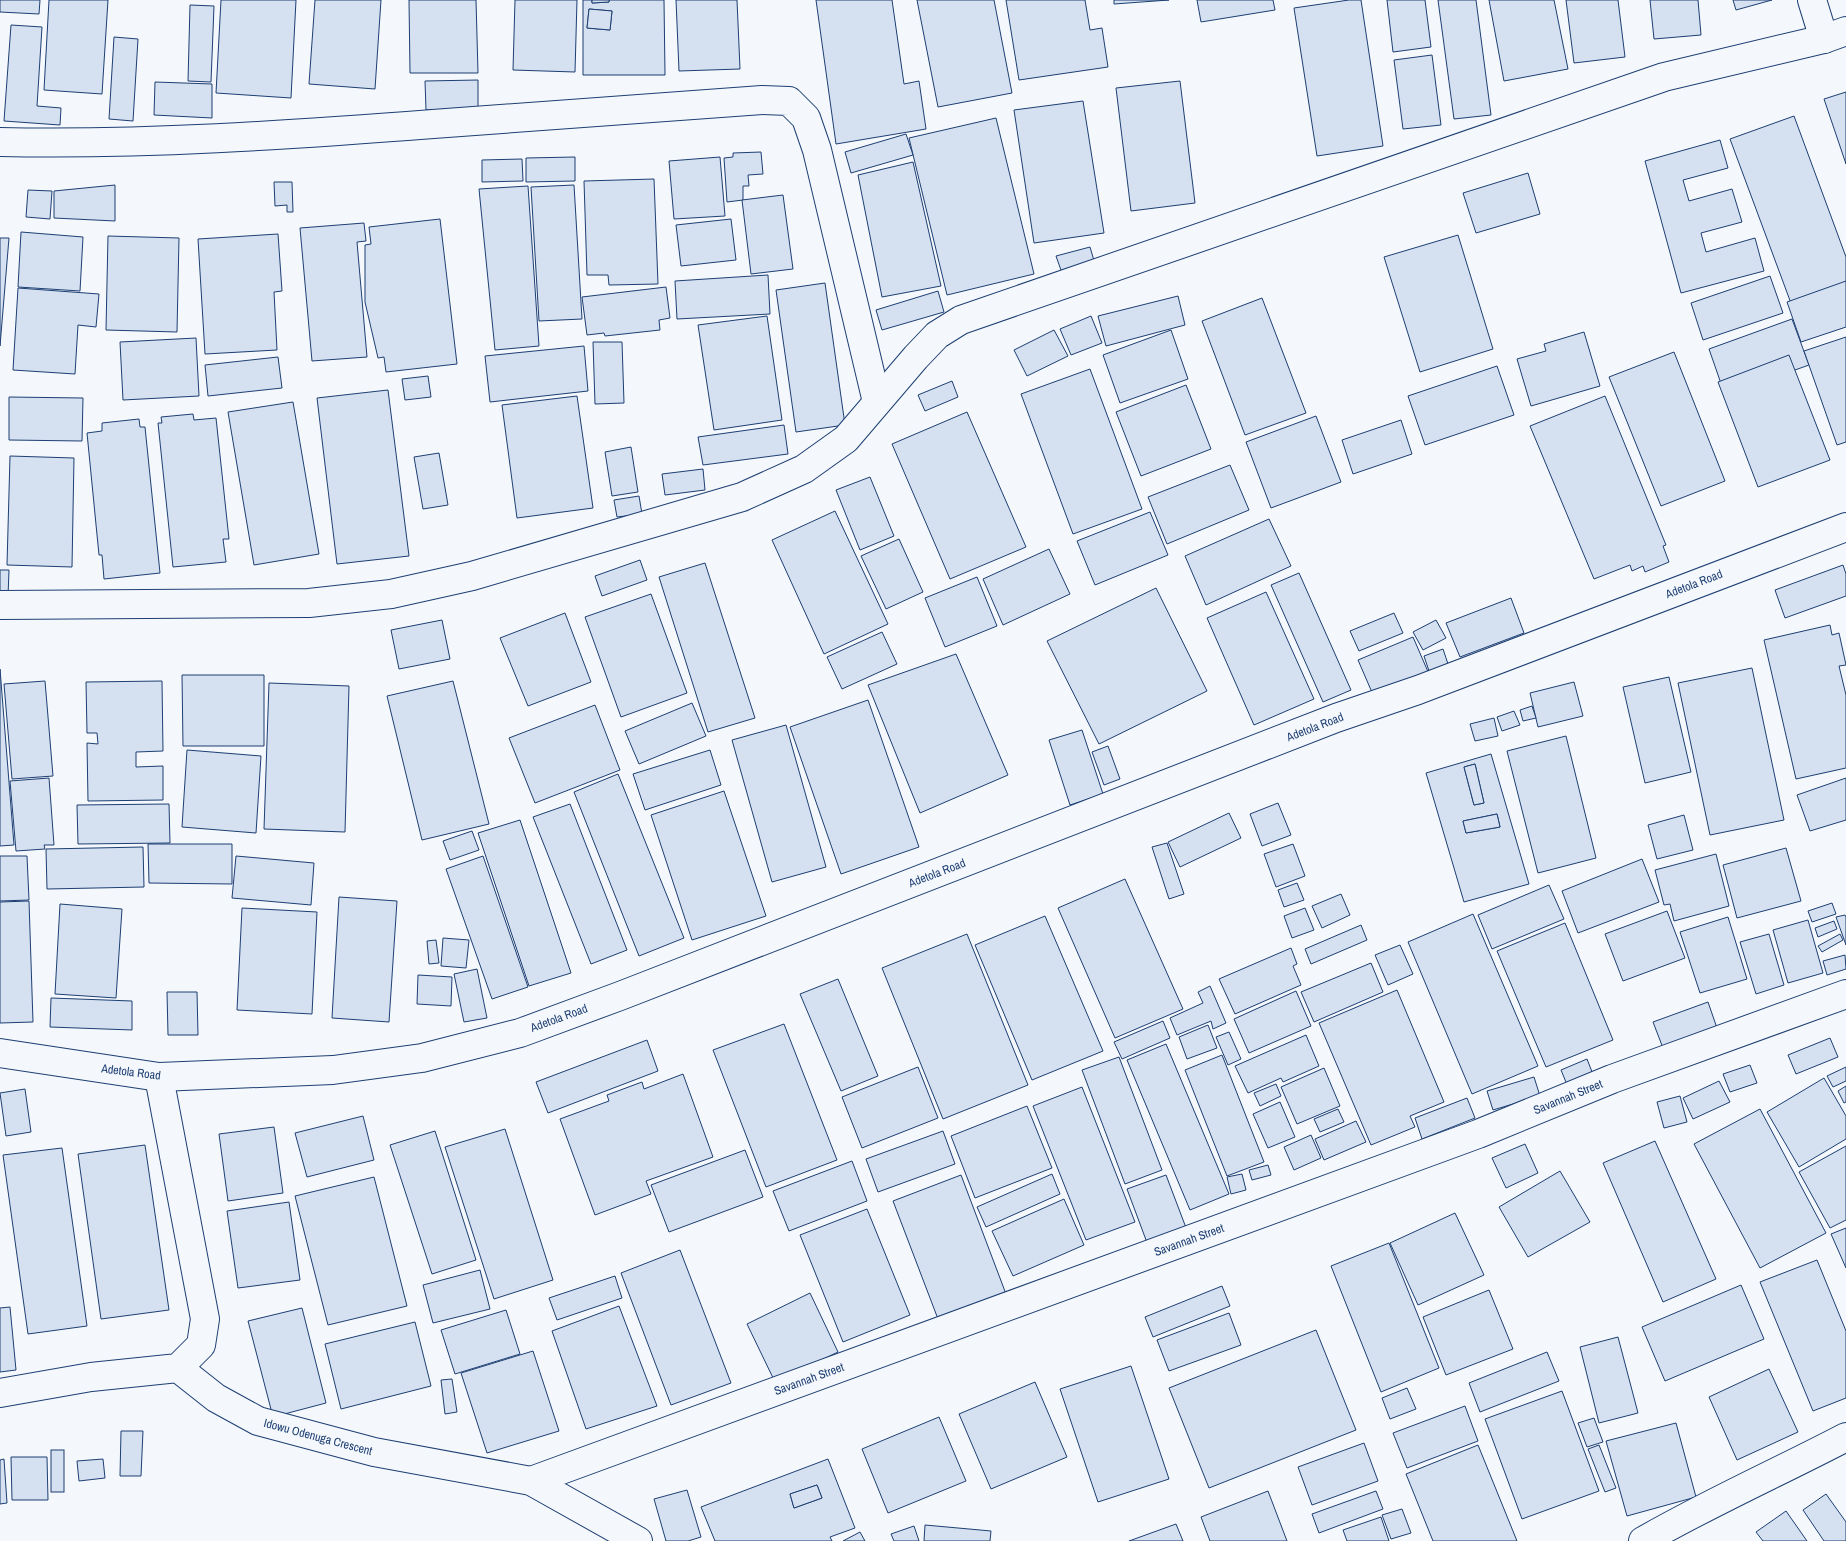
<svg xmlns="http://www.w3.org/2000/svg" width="1846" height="1541" viewBox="0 0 1846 1541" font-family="'Archivo Narrow',sans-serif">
  <rect width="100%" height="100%" fill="#f4f7fb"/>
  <g fill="#d5e0f0" stroke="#1d3f73" fill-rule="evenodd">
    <polygon points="0,0 40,0 39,14 0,12"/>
    <polygon points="49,0 108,0 102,94 44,90"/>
    <polygon points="221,0 296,0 291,98 216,93"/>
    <polygon points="315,0 381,0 375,89 309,84"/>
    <polygon points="409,0 476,0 478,73 410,73"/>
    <polygon points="515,0 577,0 575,72 513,70"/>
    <path d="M583 0H592V3L609 2V0H664L665 75H583ZM589 9 612 11 610 30 587 28Z"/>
    <polygon points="592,0 609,0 609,2 592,3"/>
    <polygon points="676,0 737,0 740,69 679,71"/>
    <polygon points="816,0 892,0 904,84 919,81 926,129 836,144"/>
    <polygon points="917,0 994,0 1012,93 938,107"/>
    <polygon points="1006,0 1085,0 1090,30 1102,28 1108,67 1019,80"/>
    <polygon points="1114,0 1169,0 1114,4"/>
    <polygon points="1197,0 1273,0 1275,10 1201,22"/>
    <polygon points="1349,0 1361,0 1383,146 1317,156 1294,8"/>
    <polygon points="1387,0 1425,0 1431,47 1393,52"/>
    <polygon points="1438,0 1476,0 1491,115 1454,119"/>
    <polygon points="1489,0 1554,0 1568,69 1504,81"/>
    <polygon points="1566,0 1618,0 1625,57 1574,63"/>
    <polygon points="1650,0 1698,0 1701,35 1654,39"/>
    <polygon points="1733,0 1772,0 1736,10"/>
    <polygon points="190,5 214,6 211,82 188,81"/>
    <polygon points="589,9 612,11 610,30 587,28"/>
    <polygon points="11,25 42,27 37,106 61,108 60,125 4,121"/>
    <polygon points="114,37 138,39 133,121 109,119"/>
    <polygon points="1432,55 1441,125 1403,129 1394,60"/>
    <polygon points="478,80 478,108 426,110 425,81"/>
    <polygon points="1180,81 1195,203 1131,211 1116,88"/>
    <polygon points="155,82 212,84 212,118 154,115"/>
    <polygon points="1846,92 1846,164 1824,99"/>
    <polygon points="1083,101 1104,233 1034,243 1014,110"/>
    <polygon points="1794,116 1846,257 1846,295 1795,314 1730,139"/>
    <polygon points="996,118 1034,274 947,295 909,138"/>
    <polygon points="906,134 913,155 851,173 845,152"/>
    <polygon points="1720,140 1728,168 1683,180 1689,201 1732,189 1742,222 1701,233 1706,252 1755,238 1764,271 1681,293 1645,161"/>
    <polygon points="761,152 763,174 748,175 749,186 743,186 743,200 727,202 724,158 733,157 733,153"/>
    <polygon points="575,157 575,181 526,182 526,158"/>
    <polygon points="720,157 725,216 674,219 669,161"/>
    <polygon points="522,159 523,181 482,182 482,160"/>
    <polygon points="913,162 941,286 882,297 858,175"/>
    <polygon points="1528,173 1540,214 1476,233 1463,193"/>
    <polygon points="654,179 658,284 609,285 608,275 587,275 584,181"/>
    <polygon points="274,182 292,182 293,212 287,212 287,205 275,206"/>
    <polygon points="115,185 115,221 54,218 54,191"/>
    <polygon points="574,185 582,319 539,321 531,187"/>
    <polygon points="528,186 539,346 495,350 479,189"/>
    <polygon points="28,190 52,191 50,219 26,217"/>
    <polygon points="783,195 793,269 751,274 742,200"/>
    <polygon points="440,219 457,364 386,372 384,357 378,358 365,302 365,245 371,244 369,227"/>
    <polygon points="731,219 736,260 681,266 676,225"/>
    <polygon points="364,223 366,241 357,242 367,357 312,361 300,228"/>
    <polygon points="21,232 83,237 80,291 18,287"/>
    <polygon points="278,234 282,291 274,292 277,350 205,354 198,239"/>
    <polygon points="1458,235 1493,349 1420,372 1384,257"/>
    <polygon points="108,236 179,238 177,332 106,330"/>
    <polygon points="0,238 9,238 0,346"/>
    <polygon points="1090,247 1095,264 1062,273 1056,256"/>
    <polygon points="768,275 770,314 677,319 675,281"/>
    <polygon points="1770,276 1783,313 1703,340 1691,303"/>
    <polygon points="1846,281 1846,327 1801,342 1787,302"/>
    <polygon points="825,283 845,425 796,432 776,290"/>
    <polygon points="666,287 670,318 659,320 660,330 605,336 604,333 587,335 582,297"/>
    <polygon points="18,288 99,294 96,327 78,325 75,374 13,370"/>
    <polygon points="938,291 944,312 882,330 876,310"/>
    <polygon points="1178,296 1185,325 1106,346 1098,316"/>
    <polygon points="1262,298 1306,413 1245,435 1202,321"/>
    <polygon points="767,316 782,420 714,430 698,325"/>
    <polygon points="1091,316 1102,343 1071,355 1060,329"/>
    <polygon points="1792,319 1809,365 1725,395 1709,349"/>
    <polygon points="1054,330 1068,356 1027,376 1014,350"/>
    <polygon points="1171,330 1188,379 1120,403 1103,355"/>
    <polygon points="1584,332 1600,386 1531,406 1517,359 1546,351 1544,344"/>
    <polygon points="1846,337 1846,442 1837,445 1804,351"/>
    <polygon points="196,338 199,396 123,400 120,342"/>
    <polygon points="593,342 622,342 624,403 595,404"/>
    <polygon points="584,346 588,391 490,402 485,356"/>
    <polygon points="1674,352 1725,481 1661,506 1609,377"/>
    <polygon points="1789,355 1830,460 1758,487 1718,382"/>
    <polygon points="278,357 282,388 208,396 205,365"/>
    <polygon points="1497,366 1514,415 1425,445 1408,396"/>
    <polygon points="1090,369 1142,509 1073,534 1021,394"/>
    <polygon points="428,376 431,397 405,400 402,379"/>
    <polygon points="952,381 958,397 925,411 918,395"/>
    <polygon points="1186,385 1211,449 1141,476 1116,412"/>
    <polygon points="388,390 409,556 337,564 317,398"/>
    <polygon points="577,396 593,508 517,518 502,405"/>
    <polygon points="1605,396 1666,545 1663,546 1669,562 1645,572 1643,566 1632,571 1630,565 1594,579 1530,426"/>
    <polygon points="9,397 83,398 82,441 9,440"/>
    <polygon points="293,402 319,554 254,565 228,412"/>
    <polygon points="967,412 1026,547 950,579 892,444"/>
    <polygon points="193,414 194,420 216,418 229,539 223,539 226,562 173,567 158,423 162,423 161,417"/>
    <polygon points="1316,416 1341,482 1271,508 1246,442"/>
    <polygon points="139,419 140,427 145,427 160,573 104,579 102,555 99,555 87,433 102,431 102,423"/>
    <polygon points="1401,420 1412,454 1353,474 1342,440"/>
    <polygon points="784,425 788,454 703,465 698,437"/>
    <polygon points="631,447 638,492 612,496 605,452"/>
    <polygon points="439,453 448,505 423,509 414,457"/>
    <polygon points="10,456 74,458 72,567 7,565"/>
    <polygon points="1230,465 1249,510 1167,544 1148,497"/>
    <polygon points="703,469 705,490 665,495 662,474"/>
    <polygon points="870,477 894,536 860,550 836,490"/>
    <polygon points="639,496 642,514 617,517 614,500"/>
    <polygon points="835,511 888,624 824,654 772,540"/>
    <polygon points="1150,512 1168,555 1095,585 1077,541"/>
    <polygon points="1269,519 1291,566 1206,605 1185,556"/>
    <polygon points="899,539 923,592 886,609 861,556"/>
    <polygon points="1049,549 1070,594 1003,625 983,579"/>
    <polygon points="640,560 647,580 602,596 595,576"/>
    <polygon points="705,563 755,718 708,732 659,577"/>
    <polygon points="1843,565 1846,574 1846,596 1785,618 1775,590"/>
    <polygon points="0,570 9,570 8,597 0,597"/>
    <polygon points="1299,573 1351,690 1323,702 1271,585"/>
    <polygon points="977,577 997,626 945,647 925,598"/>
    <polygon points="1156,588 1207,691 1099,744 1047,641"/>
    <polygon points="1266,592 1314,699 1254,725 1207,618"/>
    <polygon points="651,594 687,693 621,717 585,617"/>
    <polygon points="1511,598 1524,633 1460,657 1446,623"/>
    <polygon points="565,613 591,682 528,706 500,638"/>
    <polygon points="1394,613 1403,633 1359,651 1350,631"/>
    <polygon points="442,620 450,659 399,669 391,630"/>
    <polygon points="1436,620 1446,638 1423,650 1413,632"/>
    <polygon points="1830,625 1832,635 1839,633 1846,665 1839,666 1846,695 1846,768 1796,779 1764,640"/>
    <polygon points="882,632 897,664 842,689 827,657"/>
    <polygon points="1413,637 1429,674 1374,697 1358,660"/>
    <polygon points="1443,649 1449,667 1430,674 1424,656"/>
    <polygon points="956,654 1008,775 920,813 868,685"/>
    <polygon points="1752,668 1784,820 1710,835 1678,683"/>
    <polygon points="0,669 14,845 0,846"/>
    <polygon points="182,675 264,675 264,746 183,746"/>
    <polygon points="1669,677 1691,772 1645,783 1623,687"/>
    <polygon points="45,681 53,776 12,779 4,684"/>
    <polygon points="162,681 163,751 136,752 136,767 163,766 163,800 88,801 87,743 98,744 97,733 87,733 86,682"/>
    <polygon points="453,681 489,824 422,840 387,696"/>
    <polygon points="1574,682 1583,716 1538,727 1530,693"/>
    <polygon points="269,683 349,686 345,832 264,829"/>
    <polygon points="868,700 919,847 841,874 790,727"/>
    <polygon points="692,703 706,736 639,764 625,731"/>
    <polygon points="595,705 620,770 535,803 509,738"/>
    <polygon points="1532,706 1536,718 1523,721 1520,710"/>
    <polygon points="1514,711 1520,725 1502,731 1497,717"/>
    <polygon points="1494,718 1498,736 1475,741 1470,724"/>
    <polygon points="786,725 826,867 772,882 732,740"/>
    <polygon points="1082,730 1103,794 1070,805 1049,740"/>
    <polygon points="1566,736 1596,858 1538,873 1507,751"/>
    <polygon points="1108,746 1120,779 1104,785 1092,752"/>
    <polygon points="187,750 261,756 256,833 182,827"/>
    <polygon points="710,750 721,785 645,810 633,774"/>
    <path d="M1491 754 1529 884 1464 902 1426 773ZM1475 764 1484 803 1474 805 1464 767ZM1497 814 1500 827 1466 833 1463 821Z"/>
    <polygon points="1475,764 1484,803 1474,805 1464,767"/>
    <polygon points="618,774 684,938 639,956 574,792"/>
    <polygon points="49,778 54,845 44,845 45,849 16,851 10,781"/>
    <polygon points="1846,778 1846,820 1810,831 1797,795"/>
    <polygon points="724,791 766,916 692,940 651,815"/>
    <polygon points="1278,803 1291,835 1262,846 1250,814"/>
    <polygon points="169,804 170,843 78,844 77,805"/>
    <polygon points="570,804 627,950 591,964 533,817"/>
    <polygon points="1229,813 1241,838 1180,867 1168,842"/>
    <polygon points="1497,814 1500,827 1466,833 1463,821"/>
    <polygon points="1684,815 1693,850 1657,859 1648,825"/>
    <polygon points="520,820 571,973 529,986 478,833"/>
    <polygon points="472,831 479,850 450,860 443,841"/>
    <polygon points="1167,843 1184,894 1169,899 1152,847"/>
    <polygon points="148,844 232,844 232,884 149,883"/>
    <polygon points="1293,844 1305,876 1276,887 1264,854"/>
    <polygon points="143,847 144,887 47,889 46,849"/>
    <polygon points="1786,848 1801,901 1737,918 1723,865"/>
    <polygon points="1716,854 1729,906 1674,921 1670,904 1664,905 1655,870"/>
    <polygon points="0,856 27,856 29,900 0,901"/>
    <polygon points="236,856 314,863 311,905 232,898"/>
    <polygon points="483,856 528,987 492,999 446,869"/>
    <polygon points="1642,859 1659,902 1578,933 1562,891"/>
    <polygon points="1125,879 1183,1009 1115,1038 1058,908"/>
    <polygon points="1297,883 1304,900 1284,907 1278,890"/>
    <polygon points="1549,885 1564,919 1492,949 1478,915"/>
    <polygon points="1341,894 1350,915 1322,928 1312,906"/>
    <polygon points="339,897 397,901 389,1022 332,1018"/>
    <polygon points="29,901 33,1022 0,1023 0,902"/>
    <polygon points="1832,903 1836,914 1812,922 1808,911"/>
    <polygon points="60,904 122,909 116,998 55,994"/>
    <polygon points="242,908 317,912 312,1014 237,1010"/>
    <polygon points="1305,908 1314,930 1292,938 1284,916"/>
    <polygon points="1667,911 1685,958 1623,981 1605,934"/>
    <polygon points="1473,914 1538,1066 1472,1094 1408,942"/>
    <polygon points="1845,915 1846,917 1846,945 1836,917"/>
    <polygon points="1045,916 1103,1051 1032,1080 975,945"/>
    <polygon points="1728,917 1747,979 1700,993 1680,932"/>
    <polygon points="1808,920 1823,973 1788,983 1773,930"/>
    <polygon points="1834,921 1837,929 1818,937 1815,928"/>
    <polygon points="1565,923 1613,1040 1546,1067 1497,951"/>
    <polygon points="1361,925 1367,940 1311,964 1305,949"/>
    <polygon points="967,934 1028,1085 943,1119 882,968"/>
    <polygon points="1769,934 1784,985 1756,994 1740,942"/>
    <polygon points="1840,934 1843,940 1822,952 1818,946"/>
    <polygon points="443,938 469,940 466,968 441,966"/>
    <polygon points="436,940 439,963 429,964 427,941"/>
    <polygon points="1400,945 1413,974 1388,985 1375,955"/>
    <polygon points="1291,948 1297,964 1293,966 1301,985 1235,1014 1219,979"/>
    <polygon points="1845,955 1846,969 1827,975 1823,961"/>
    <polygon points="1371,963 1383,992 1314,1022 1301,992"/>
    <polygon points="477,969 487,1018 464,1022 454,974"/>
    <polygon points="418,975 452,977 451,1006 417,1004"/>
    <polygon points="838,979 878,1076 841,1091 800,994"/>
    <polygon points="1210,986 1226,1023 1213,1029 1211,1021 1177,1035 1170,1018 1203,1003 1198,992"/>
    <polygon points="1397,990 1444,1102 1410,1116 1415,1127 1371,1145 1319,1023"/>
    <polygon points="1296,991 1311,1026 1249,1053 1234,1019"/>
    <polygon points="167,992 197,992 198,1035 168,1035"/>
    <polygon points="51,998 132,1001 132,1030 50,1027"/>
    <polygon points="1708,1002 1717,1028 1663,1048 1653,1022"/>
    <polygon points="1163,1021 1170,1038 1122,1059 1114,1042"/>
    <polygon points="784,1024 837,1160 766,1187 713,1050"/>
    <polygon points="1208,1025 1217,1048 1187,1059 1179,1037"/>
    <polygon points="1229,1032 1241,1059 1228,1065 1216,1037"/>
    <polygon points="1306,1035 1319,1066 1283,1082 1281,1078 1248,1093 1235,1066"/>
    <polygon points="1830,1038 1838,1057 1796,1074 1788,1055"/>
    <polygon points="647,1040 658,1071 548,1113 536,1082"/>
    <polygon points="1166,1044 1229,1194 1190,1210 1127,1060"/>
    <polygon points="1222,1055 1264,1162 1227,1176 1185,1070"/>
    <polygon points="1119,1057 1162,1170 1125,1184 1082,1070"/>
    <polygon points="1587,1059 1594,1077 1568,1087 1561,1070"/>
    <polygon points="1750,1065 1757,1083 1730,1092 1723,1074"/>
    <polygon points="918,1067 938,1118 862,1148 842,1097"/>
    <polygon points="1846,1067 1846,1081 1833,1087 1827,1076"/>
    <polygon points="1324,1068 1340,1106 1297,1124 1281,1087"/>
    <polygon points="683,1074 713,1157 646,1181 651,1194 595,1215 560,1119 609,1101 607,1095 642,1082 644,1089"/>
    <polygon points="1534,1077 1540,1096 1493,1110 1487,1091"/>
    <polygon points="1824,1078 1846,1116 1846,1139 1799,1167 1767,1112"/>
    <polygon points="1719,1081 1730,1102 1693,1119 1683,1098"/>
    <polygon points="1276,1084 1281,1096 1260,1106 1254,1093"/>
    <polygon points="1846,1086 1846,1102 1844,1103 1838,1091"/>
    <polygon points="1082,1087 1135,1222 1086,1240 1033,1106"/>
    <polygon points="25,1089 31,1132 6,1136 0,1093"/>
    <polygon points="1680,1096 1687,1122 1664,1128 1657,1102"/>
    <polygon points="1467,1098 1475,1118 1422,1139 1415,1118"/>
    <polygon points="1280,1102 1295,1137 1268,1148 1253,1114"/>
    <polygon points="1027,1106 1052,1168 975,1198 951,1136"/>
    <polygon points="1338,1109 1344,1122 1320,1132 1314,1119"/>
    <polygon points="1760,1109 1826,1233 1760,1268 1694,1144"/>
    <polygon points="363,1116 374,1160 307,1177 295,1133"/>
    <polygon points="1356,1121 1366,1142 1324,1160 1315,1139"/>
    <polygon points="274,1127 283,1193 228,1201 219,1134"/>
    <polygon points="505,1129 553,1280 494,1299 445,1147"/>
    <polygon points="435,1131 476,1260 432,1274 390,1145"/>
    <polygon points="943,1131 955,1164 878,1192 866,1159"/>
    <polygon points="1311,1135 1321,1158 1294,1170 1284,1147"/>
    <polygon points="1655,1141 1716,1279 1663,1302 1603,1163"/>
    <polygon points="1525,1144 1538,1173 1506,1188 1492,1158"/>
    <polygon points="145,1145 169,1310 101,1319 78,1154"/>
    <polygon points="1846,1146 1846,1220 1830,1228 1799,1172"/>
    <polygon points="62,1148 87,1326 28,1334 3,1155"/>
    <polygon points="745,1150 763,1197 669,1232 651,1185"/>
    <polygon points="852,1161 867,1201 789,1231 773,1191"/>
    <polygon points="1268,1165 1271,1175 1252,1180 1249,1170"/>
    <polygon points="1560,1171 1590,1222 1528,1257 1499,1207"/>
    <polygon points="1052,1174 1060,1194 986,1227 977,1207"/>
    <polygon points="1242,1174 1246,1190 1231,1194 1227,1177"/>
    <polygon points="961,1175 1006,1294 938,1319 893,1201"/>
    <polygon points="1166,1175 1188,1233 1149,1248 1127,1189"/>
    <polygon points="374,1177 407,1306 328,1325 295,1196"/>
    <polygon points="1064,1199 1084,1245 1013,1276 992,1231"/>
    <polygon points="289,1202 300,1280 238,1288 227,1211"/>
    <polygon points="867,1209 910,1315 843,1342 800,1235"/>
    <polygon points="1455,1213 1484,1275 1418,1305 1390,1243"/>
    <polygon points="1846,1228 1846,1268 1831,1234"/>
    <polygon points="1389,1243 1439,1368 1381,1392 1331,1266"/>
    <polygon points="680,1250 731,1383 671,1405 621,1273"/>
    <polygon points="1817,1260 1846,1331 1846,1398 1813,1411 1760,1282"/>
    <polygon points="480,1270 490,1309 433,1323 423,1285"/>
    <polygon points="615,1276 622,1298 557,1320 549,1298"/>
    <polygon points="1741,1285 1764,1339 1665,1381 1642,1327"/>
    <polygon points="1222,1286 1230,1306 1153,1337 1145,1317"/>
    <polygon points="1489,1290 1513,1349 1446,1375 1423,1317"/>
    <polygon points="810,1293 838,1352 775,1382 747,1324"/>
    <polygon points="619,1306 657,1406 586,1429 552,1331"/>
    <polygon points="10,1307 16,1370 0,1372 0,1308"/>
    <polygon points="302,1308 326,1403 273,1417 248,1321"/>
    <polygon points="506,1310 520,1354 455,1374 441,1330"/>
    <polygon points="1229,1313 1241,1345 1169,1371 1157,1340"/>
    <polygon points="415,1322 431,1386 341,1409 325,1344"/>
    <polygon points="1316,1330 1356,1430 1209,1488 1169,1388"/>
    <polygon points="1618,1337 1638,1413 1599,1423 1580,1347"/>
    <polygon points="533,1351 559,1431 487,1453 461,1373"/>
    <polygon points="1547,1352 1559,1381 1480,1412 1469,1383"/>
    <polygon points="1131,1366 1169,1479 1098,1502 1060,1389"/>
    <polygon points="1769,1369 1798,1432 1737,1460 1709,1397"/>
    <polygon points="452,1379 457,1412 445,1414 441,1380"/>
    <polygon points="1035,1382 1067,1457 991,1489 959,1414"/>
    <polygon points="1407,1388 1416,1409 1390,1419 1382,1398"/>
    <polygon points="1562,1391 1599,1491 1522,1519 1485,1419"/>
    <polygon points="1465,1406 1478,1441 1407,1468 1393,1433"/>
    <polygon points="939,1417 966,1481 888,1513 862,1449"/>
    <polygon points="1594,1418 1603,1442 1587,1447 1578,1423"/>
    <polygon points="1676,1423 1696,1497 1627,1516 1606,1441"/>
    <polygon points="121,1431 143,1431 141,1476 120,1476"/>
    <polygon points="1364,1443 1378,1481 1312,1505 1298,1467"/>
    <polygon points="1478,1445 1517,1541 1433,1541 1406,1474"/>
    <polygon points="1599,1445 1616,1488 1605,1492 1588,1449"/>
    <rect x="51" y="1450" width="13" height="42"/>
    <polygon points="11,1457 47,1457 48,1500 12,1500"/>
    <polygon points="4,1459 7,1503 0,1504 0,1460"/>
    <polygon points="103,1459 105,1478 79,1481 77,1461"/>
    <path d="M828 1459 855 1528 830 1537 832 1541H715L701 1507ZM817 1485 822 1498 794 1508 790 1494Z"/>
    <polygon points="817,1485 822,1498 794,1508 790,1494"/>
    <polygon points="687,1490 701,1537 688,1541 666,1541 654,1499"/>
    <polygon points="1268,1491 1287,1541 1210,1541 1201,1517"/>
    <polygon points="1376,1491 1383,1509 1319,1533 1312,1514"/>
    <polygon points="1826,1494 1846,1522 1846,1541 1824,1541 1803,1510"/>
    <polygon points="1402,1509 1411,1533 1391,1539 1382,1515"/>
    <polygon points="1786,1511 1807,1541 1763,1541 1756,1532"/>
    <polygon points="1381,1517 1389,1541 1347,1541 1343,1530"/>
    <polygon points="1176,1524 1183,1541 1129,1541"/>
    <polygon points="925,1525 991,1531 990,1541 924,1541"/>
    <polygon points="914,1526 919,1541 894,1541 891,1534"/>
    <polygon points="860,1532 865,1541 843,1541"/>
  </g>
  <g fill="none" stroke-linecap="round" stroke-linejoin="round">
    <defs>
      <g id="minor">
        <polyline points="1812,0 1824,39"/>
        <path d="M0 142C144 145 289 135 433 124 542 116 652 108 762 100L789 101 806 118 817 150 877 402"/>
        <polyline points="0,605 309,603 391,594 472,576 742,497 804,469 846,439 916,357 937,335 961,320 1664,77 1824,39 1846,31"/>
        <polyline points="0,1053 159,1077 333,1070 422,1058 520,1033 620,996 1336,718 1418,690 1846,527"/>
        <polyline points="178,1368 216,1398 258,1421 374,1452 531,1481 638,1541"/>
        <polyline points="531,1481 1478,1134 1612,1079 1846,994"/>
        <path d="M1643 1541C1709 1503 1779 1472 1846 1437"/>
      </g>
      <polyline id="tertiary" points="0,1393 91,1377 178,1368 201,1345 205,1319 159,1077"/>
    </defs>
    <use href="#minor" stroke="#1d3f73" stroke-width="30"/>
    <use href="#tertiary" stroke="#1d3f73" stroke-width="30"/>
    <use href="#minor" stroke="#f4f7fb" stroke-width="28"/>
    <use href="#tertiary" stroke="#f4f7fb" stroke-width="28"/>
  </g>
  <g text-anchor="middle" stroke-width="4" stroke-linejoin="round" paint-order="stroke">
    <g font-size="12" fill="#1d3f73" stroke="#f4f7fb">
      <text transform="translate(1694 584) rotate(-21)" y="4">Adetola Road</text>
      <text transform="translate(1315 727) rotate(-21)" y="4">Adetola Road</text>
      <text transform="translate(937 873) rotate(-21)" y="4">Adetola Road</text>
      <text transform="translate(559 1018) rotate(-20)" y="4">Adetola Road</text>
      <text transform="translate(131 1072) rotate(7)" y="4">Adetola Road</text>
      <text transform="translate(1568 1097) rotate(-22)" y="4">Savannah Street</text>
      <text transform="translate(1189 1240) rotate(-20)" y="4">Savannah Street</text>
      <text transform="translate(809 1379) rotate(-20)" y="4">Savannah Street</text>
      <text transform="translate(318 1437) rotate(15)" y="4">Idowu Odenuga Crescent</text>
    </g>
  </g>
</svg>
